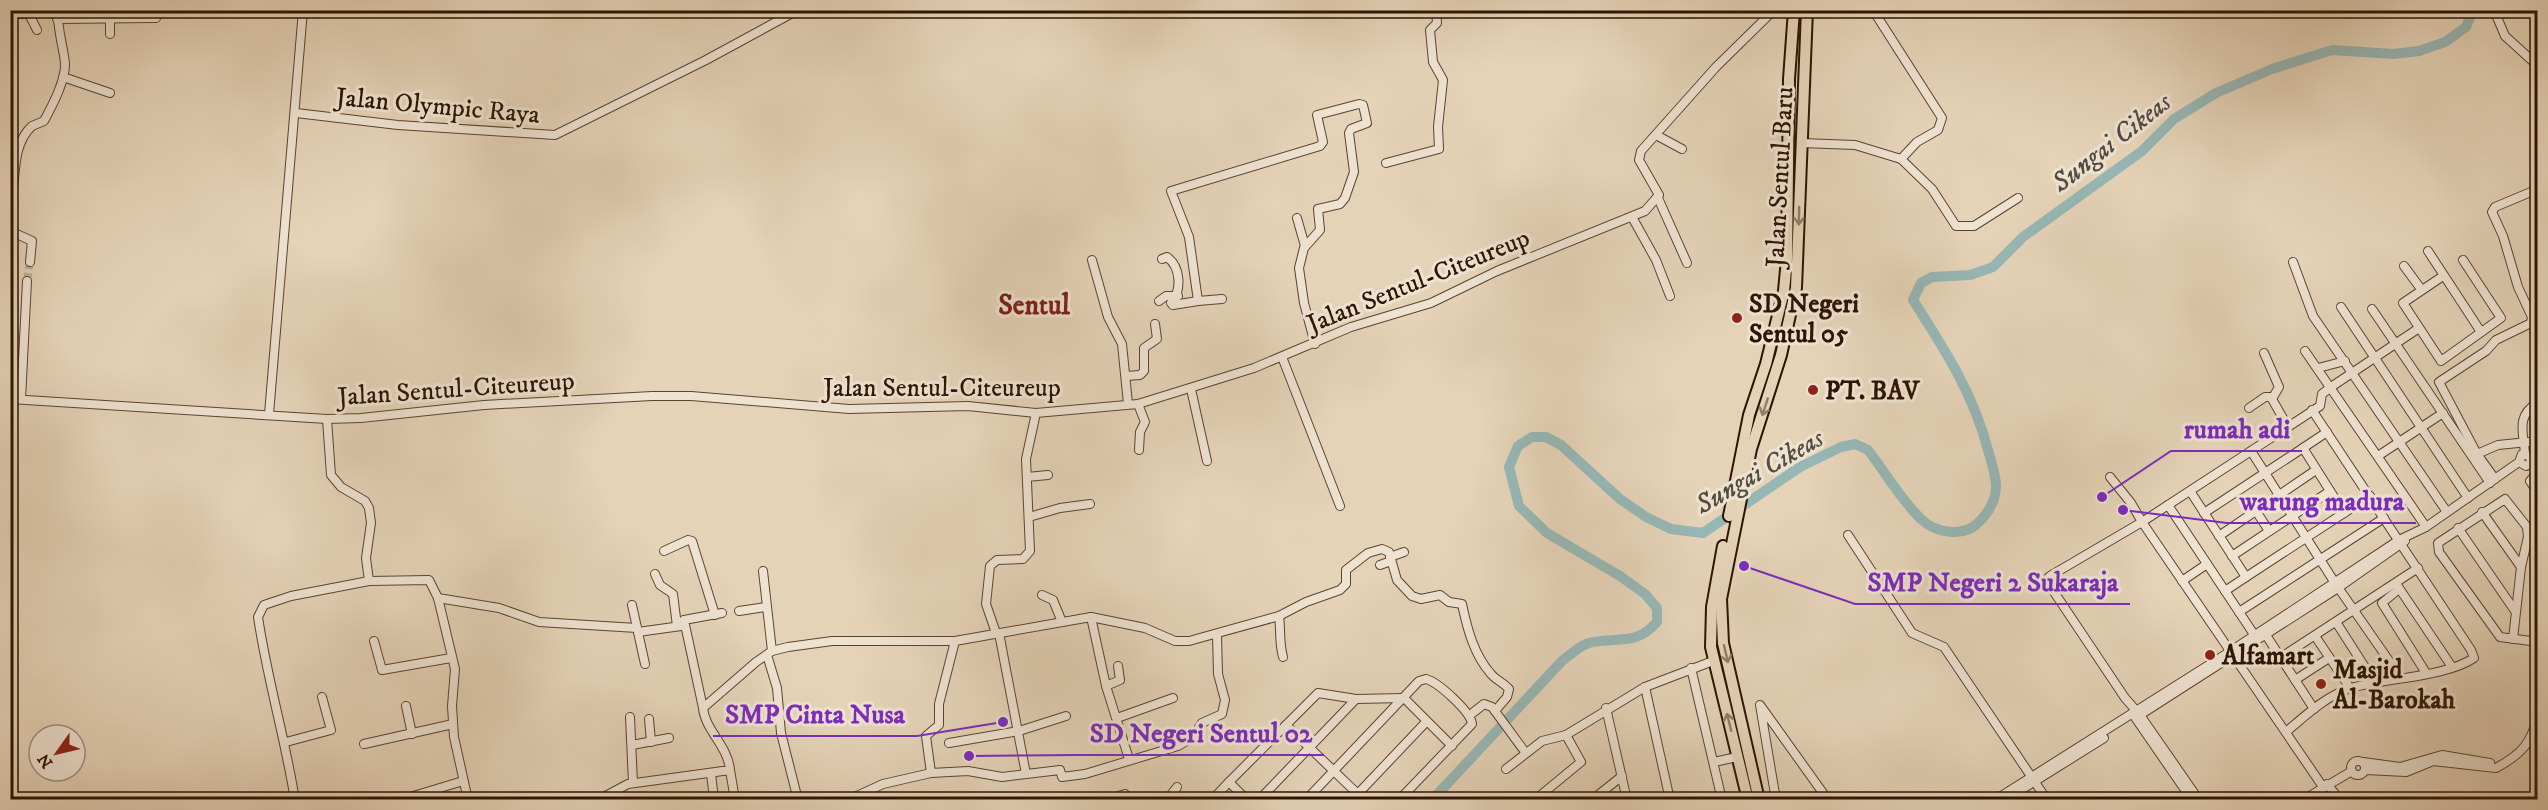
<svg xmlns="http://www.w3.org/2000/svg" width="2548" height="810" viewBox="0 0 2548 810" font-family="'IM FELL DW Pica',serif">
  <rect width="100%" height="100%" fill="#e5d3b8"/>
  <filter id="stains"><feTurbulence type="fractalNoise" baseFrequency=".00333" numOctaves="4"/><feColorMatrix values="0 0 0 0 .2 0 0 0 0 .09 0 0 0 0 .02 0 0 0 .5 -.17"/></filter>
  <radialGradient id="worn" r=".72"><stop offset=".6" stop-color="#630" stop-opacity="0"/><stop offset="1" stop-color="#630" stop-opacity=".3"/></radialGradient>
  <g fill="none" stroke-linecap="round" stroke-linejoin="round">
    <path stroke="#97b7b5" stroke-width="10" d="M1432 800 1562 661C1569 656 1580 645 1589 643 1617 636 1635 647 1657 622V608L1645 594 1620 576 1547 533 1519 506 1509 467 1518 446 1532 437H1546L1561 445 1620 499 1646 517 1671 529 1703 533 1800 467 1841 447 1855 444 1868 450C1885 472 1901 500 1921 519 1935 533 1964 538 1979 522 1988 513 1996 500 1996 486 1996 475 1991 461 1988 450 1973 393 1945 350 1913 300L1921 283 1932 277 1970 275 1993 267 2023 237 2142 151 2174 119 2216 93 2272 69 2332 50 2393 54 2419 51 2445 42 2466 27 2473 10"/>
    <polyline stroke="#c0ad94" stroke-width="8" stroke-dasharray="8 4" stroke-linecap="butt" points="27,281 30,262"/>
    <defs>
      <g id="minor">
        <polyline points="1873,10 1942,118 1938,130 1917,142 1901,159 1932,189 1956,226 1974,226 2018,198"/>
        <polyline points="2494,10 2505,36 2538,66"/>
        <polyline points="10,14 29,14 37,30"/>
        <polyline points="57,19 156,18"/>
        <polyline points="110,34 110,19"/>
        <polyline points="63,77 110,93"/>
        <polyline points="296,113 398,125 555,135 706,60 798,10"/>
        <polyline points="1656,135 1682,149"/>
        <polyline points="1801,143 1855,145 1901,159"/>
        <polyline points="1386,163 1439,149 1438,127 1443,80 1433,62 1430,30 1437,23 1436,10"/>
        <polyline points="1658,198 1687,263"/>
        <path d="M10 208C17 182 10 146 32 126L44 121C52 106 66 80 65 63 63 45 57 29 58 10"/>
        <polyline points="1632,217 1656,260 1670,296"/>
        <polyline points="1297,218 1305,246"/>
        <polyline points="10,231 32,241 30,262"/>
        <polyline points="2428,251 2481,332"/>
        <path d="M1162 259 1167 257C1181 267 1182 291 1171 303L1173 305"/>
        <polyline points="1092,260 1108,317 1122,344 1128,404"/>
        <polyline points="2293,262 2313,316 2447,512"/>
        <polyline points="2404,266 2421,289"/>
        <polyline points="2443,276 2403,303 2441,361 2501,318 2463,260"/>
        <polyline points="1222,299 1198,301 1189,237 1171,191 1320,146 1323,142 1317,115 1359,104 1363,105 1367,123 1351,129 1349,133 1354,172 1345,198 1340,204 1318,209 1320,230 1304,248 1299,268 1304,303 1315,344"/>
        <polyline points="1159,301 1166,296 1178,296"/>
        <polyline points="1173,305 1198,301"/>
        <polyline points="2341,307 2468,498"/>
        <polyline points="2372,309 2490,483"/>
        <polyline points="2529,310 2538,305"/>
        <polyline points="2305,351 2426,527"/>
        <polyline points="2264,353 2279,387 2272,399 2288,427"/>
        <polyline points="1282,357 1340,506"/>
        <polyline points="2318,368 2345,361"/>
        <polyline points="1126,376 1140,375 1144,371 1144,348 1157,339 1155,324"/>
        <polyline points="1191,389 1207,461"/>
        <polyline points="10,399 327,419 361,418 484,405 652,396 691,396 849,409 968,406 1036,413 1138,404 1254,368 1351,327 1431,303 1497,271 1645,211 1659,195 1639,160 1641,151 1716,67 1774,10"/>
        <polyline points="21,399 27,281"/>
        <polyline points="1138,404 1145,422 1140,432 1139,450"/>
        <polyline points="2249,408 2265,397 2272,397"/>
        <polyline points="269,414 303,10"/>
        <polyline points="327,419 331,475 341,487 365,501 369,508 371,523 366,558 369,581"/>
        <polyline points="2303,448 2327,432"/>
        <polyline points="2251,451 2335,583 2401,678"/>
        <path d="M2525 453C2523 431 2516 416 2538 402"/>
        <polyline points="2477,454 2498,445 2538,441"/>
        <polyline points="2378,456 2443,413"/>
        <polyline points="2536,474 2530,481 2538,493"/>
        <polyline points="1027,477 1048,475"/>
        <polyline points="2110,477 2131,503 2142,522 2323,787"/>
        <polyline points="2495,479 2477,454 2439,382 2486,351 2496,340 2531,323 2532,317 2518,287 2503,236 2492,212 2495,207 2538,189"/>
        <polyline points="2190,491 2246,577 2370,496"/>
        <polyline points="2168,505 2257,639"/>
        <polyline points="2256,511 2269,531"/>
        <polyline points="2482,512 2521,567 2513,639"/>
        <polyline points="2204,513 2303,448 2344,513"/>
        <polyline points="1029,517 1060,508 1090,504"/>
        <polyline points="2458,528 2515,611"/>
        <polyline points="1848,535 1912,633 1944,647 2047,800"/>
        <polyline points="2219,536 2316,470"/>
        <polyline points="664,551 688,540 692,541 715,615"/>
        <polyline points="2232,556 2330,491"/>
        <polyline points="1390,557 1404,552"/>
        <polyline points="1380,565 1391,561"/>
        <polyline points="2521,567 2528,537 2527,527 2505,499 2438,543 2439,552 2500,637 2538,642"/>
        <polyline points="763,571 772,651"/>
        <polyline points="655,574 660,585 673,594 677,626"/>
        <polyline points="2182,581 2207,564"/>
        <polyline points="2397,585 2452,667"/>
        <polyline points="2399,589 2382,603 2426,673"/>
        <polyline points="2225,591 2246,577"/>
        <polyline points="1042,595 1053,600 1062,622"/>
        <polyline points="438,598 499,608 539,622 637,628"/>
        <polyline points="632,605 645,664"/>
        <polyline points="739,611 766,607"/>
        <polyline points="2239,612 2384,518"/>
        <path d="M1279 616C1281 631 1279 643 1283 657"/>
        <polyline points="1091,617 1106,686 1129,759"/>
        <polyline points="2336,622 2375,683"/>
        <polyline points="638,632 681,626"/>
        <polyline points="2264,632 2314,709"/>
        <polyline points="996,633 986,604 990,566 997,560 1023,559 1030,551 1026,459 1036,413"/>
        <polyline points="999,633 1026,774"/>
        <polyline points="2315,636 2350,688"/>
        <polyline points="374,641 382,670 451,658"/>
        <polyline points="955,641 939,704 939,725 926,736 931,773 968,771 1002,777 1060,770 1062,777 1085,774 1178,746 1193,737 1202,723 1222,714 1225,700 1218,674 1217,635"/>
        <polyline points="767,655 777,688 781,733 798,800"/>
        <polyline points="2280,658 2418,568"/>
        <polyline points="1691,668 1722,800"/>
        <polyline points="2295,680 2329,658"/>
        <polyline points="1106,686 1120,680 1118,666"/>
        <polyline points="1645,687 1670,800"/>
        <polyline points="1356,699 1318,693 1286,725 1364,800"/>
        <polyline points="406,706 412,734"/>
        <polyline points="703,708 684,620 722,613"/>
        <polyline points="1606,708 1627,800"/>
        <polyline points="2132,713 2192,800"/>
        <polyline points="1470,715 1484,704 1492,707 1525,752"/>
        <polyline points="630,717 633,783"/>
        <polyline points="2137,717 2338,588 2405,541"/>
        <polyline points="1117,718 1173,698"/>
        <polyline points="649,719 651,742"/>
        <path d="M2286 732C2305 716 2327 695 2351 688 2385 678 2446 677 2474 658L2471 650 2312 410"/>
        <polyline points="286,742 331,730 322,697"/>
        <polyline points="949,743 1019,731 1066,716"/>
        <polyline points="364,744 453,724"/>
        <polyline points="632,745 669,738"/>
        <circle cx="2358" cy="768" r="7"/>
        <polyline points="1714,762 1737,757"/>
        <polyline points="2363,762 2400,767 2442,755 2490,763"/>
        <polyline points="1506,769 1542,741 1566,735 1645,687 1713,661"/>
        <polyline points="730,770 735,800"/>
        <path d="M2365 770 2406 772 2433 761 2496 768C2522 754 2533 742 2538 712"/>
        <polyline points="711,773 714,800"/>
        <polyline points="1229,782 1286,725"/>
        <polyline points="2327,784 2340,800"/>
        <polyline points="1536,799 1581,762 1566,735"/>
        <path d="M295 800C285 738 267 678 258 617L264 605 291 596 369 581 429 580 438 598 455 669 452 706 454 737 468 800"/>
        <polyline points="400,800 463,781"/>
        <path d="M598 800 628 784 730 770C728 746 705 730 703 708L756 662 772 651 788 647 832 641H955L1091 617 1145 628 1175 641H1189L1279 616 1306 602 1340 590 1346 584V570L1368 553 1382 549 1389 552 1397 580 1412 596 1421 599 1440 595 1449 602 1462 604C1467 628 1474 655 1491 674 1496 680 1504 683 1509 689L1507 697 1495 711"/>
        <polyline points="848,800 883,784 931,773"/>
        <polyline points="1104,800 1125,794 1131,800"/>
        <polyline points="1167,800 1177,787"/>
        <polyline points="1212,800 1229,782 1247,800"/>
        <polyline points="1259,800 1356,699 1404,698 1452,746"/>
        <path d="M1306 800 1419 681 1426 679C1438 682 1471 712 1472 724L1399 800"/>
        <polyline points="1352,800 1426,722"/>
        <polyline points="1592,800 1622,776"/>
        <polyline points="1776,800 1760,705 1828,800"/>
        <polyline points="1995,800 2231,651 2399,540 2426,527 2519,462 2522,454 2531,457 2530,464 2526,466 2519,462"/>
        <polyline points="2005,800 2104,738"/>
        <polyline points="2199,800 2140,715 2125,698 2046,580 2050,576 2142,522 2320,406 2322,394 2331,387 2419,328"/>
        <polyline points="2303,800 2352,771"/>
      </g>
      <g id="major">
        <polyline points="1729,516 1749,415 1766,364 1784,291 1787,259 1789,79 1794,10"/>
        <polyline points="1723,546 1712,607 1711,647 1748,800"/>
        <polyline points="1759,800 1723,643 1721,599 1751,449 1781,355 1796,288 1807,10"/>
      </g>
    </defs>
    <use href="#minor" stroke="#5b4330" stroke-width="10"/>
    <use href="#major" stroke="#2d1302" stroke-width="14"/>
    <use href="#minor" stroke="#eee2d1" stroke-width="8"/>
    <use href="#major" stroke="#e5d3b8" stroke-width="10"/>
  </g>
  <defs><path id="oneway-shaft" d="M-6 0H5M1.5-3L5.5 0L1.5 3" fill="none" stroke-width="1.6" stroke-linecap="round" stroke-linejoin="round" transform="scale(1.5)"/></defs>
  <g stroke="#927d66">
    <use href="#oneway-shaft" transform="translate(1799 216) rotate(91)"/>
    <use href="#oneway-shaft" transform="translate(1765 407) rotate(108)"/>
    <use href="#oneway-shaft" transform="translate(1726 654) rotate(77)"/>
    <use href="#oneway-shaft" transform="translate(1729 722) rotate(-104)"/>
  </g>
  <g fill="#8f2418" stroke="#eee2d1" stroke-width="2">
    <circle cx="1737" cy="318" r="6"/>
    <circle cx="1813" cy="390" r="6"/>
    <circle cx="2210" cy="655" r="6"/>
    <circle cx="2321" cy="684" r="6"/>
  </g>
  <g text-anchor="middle" stroke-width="6" stroke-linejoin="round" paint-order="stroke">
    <g font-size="26" fill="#2d1302" stroke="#eee2d1">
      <text transform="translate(438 105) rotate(5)" y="9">Jalan Olympic Raya</text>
      <text transform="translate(1779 177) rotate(-87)" y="9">Jalan Sentul Baru</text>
      <text transform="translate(1418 280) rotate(-22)" y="9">Jalan Sentul-Citeureup</text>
      <text x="942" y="396">Jalan Sentul-Citeureup</text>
      <text transform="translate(456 388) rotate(-4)" y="9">Jalan Sentul-Citeureup</text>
    </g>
    <g font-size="26" font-weight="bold" fill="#2d1302" stroke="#eee2d1" text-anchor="start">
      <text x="1749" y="312">SD Negeri<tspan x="1749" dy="30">Sentul 05</tspan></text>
      <text x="1825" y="399">PT. BAV</text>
      <text x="2222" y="664">Alfamart</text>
      <text x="2333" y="678">Masjid<tspan x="2333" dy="30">Al-Barokah</tspan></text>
    </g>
    <g font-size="27" font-style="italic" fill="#524c41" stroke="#eee2d1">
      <text transform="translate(2111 142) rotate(-38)" y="9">Sungai Cikeas</text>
      <text transform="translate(1759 471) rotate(-30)" y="9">Sungai Cikeas</text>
    </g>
    <g font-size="28" font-weight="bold" fill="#7a1f14" stroke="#eee2d1">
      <text x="1034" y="314">Sentul</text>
    </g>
  </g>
  <path fill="none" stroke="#7b2cbf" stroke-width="2" d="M2102 497L2171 451H2302M2123 510L2227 523H2416M1744 566L1855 604H2130M1003 722L917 736H713M969 756L1078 755H1324"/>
  <g fill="#7b2cbf" stroke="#eee2d1" stroke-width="2">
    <circle cx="2102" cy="497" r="6"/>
    <circle cx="2123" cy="510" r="6"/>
    <circle cx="1744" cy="566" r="6"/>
    <circle cx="1003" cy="722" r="6"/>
    <circle cx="969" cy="756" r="6"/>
  </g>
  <g font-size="27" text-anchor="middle" font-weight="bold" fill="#7b2cbf" stroke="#eee2d1" stroke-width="6" stroke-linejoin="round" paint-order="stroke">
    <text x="2237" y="438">rumah adi</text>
    <text x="2322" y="510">warung madura</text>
    <text x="1993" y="591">SMP Negeri 2 Sukaraja</text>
    <text x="815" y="723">SMP Cinta Nusa</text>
    <text x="1201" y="742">SD Negeri Sentul 02</text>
  </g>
  <rect width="2548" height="810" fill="none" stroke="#e5d3b8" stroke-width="36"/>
  <rect x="12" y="12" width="2524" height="786" fill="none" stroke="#2d1302" stroke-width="3"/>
  <rect x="18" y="18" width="2512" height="774" fill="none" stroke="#2d1302" stroke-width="1.5"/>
  <g transform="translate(57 753) rotate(236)"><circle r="28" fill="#eee2d1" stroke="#a18f7e" stroke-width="1.5"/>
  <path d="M0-4.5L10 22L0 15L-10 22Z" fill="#8f2418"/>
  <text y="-9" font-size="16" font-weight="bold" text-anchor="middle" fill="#2d1302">N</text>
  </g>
  <rect width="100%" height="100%" filter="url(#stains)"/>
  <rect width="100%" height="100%" fill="url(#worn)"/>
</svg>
